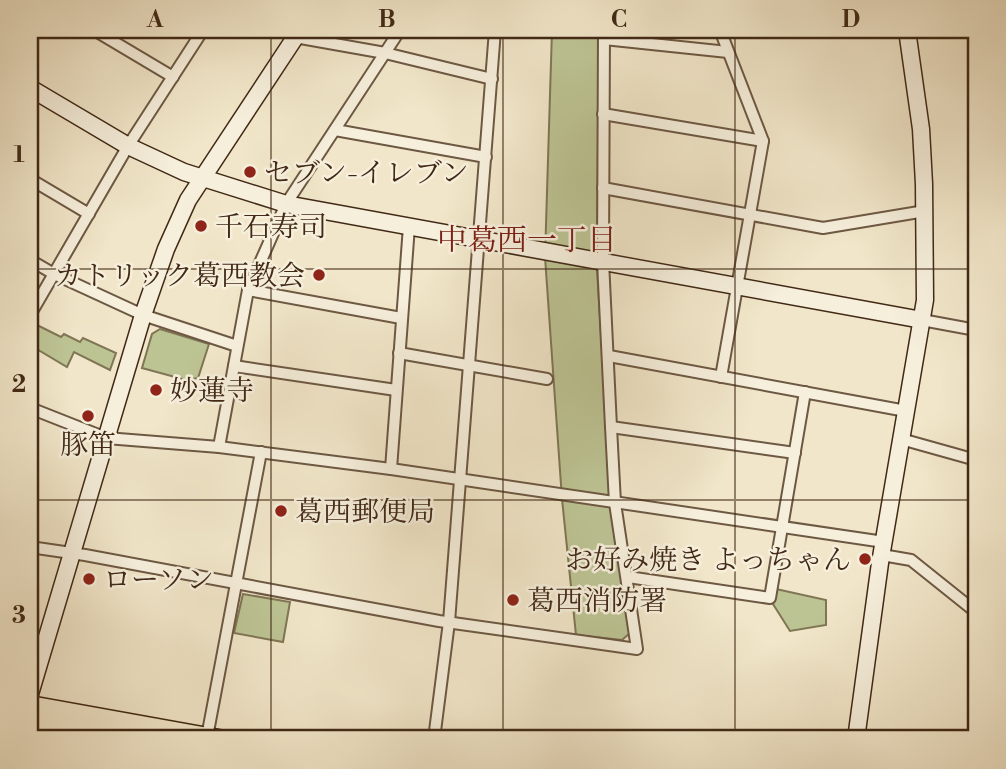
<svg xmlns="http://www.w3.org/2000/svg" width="1006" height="769" viewBox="0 0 1006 769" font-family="'Libre Bodoni','Noto Serif JP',serif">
  <rect width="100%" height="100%" fill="#f1e6c9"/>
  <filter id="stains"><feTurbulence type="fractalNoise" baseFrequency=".00286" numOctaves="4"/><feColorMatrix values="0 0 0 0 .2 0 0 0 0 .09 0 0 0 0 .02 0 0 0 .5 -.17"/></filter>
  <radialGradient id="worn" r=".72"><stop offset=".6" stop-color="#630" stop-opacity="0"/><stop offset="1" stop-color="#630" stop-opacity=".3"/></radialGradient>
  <g fill="#bdc494" stroke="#7f7655" stroke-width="2">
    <polygon points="552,30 599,30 597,269 611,499 630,633 622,640 576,635 562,499 545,257"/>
    <polygon points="35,324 61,337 64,334 80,342 83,338 116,353 110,370 74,352 67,367 30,345 30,335"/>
    <polygon points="160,329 209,344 198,378 186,380 142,368 152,334"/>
    <polygon points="776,589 826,600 826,625 790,631 773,604"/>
    <polygon points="243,594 290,602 283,642 234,633"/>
  </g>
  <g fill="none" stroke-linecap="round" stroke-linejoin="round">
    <defs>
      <g id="street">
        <polyline points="94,30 173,77"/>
        <polyline points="279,30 295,37 385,53 492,79"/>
        <polyline points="720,30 763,141 721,377"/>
        <polyline points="604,39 728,52"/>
        <polyline points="603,114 763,141"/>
        <polyline points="335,130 486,157"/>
        <polyline points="30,179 89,214"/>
        <polyline points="603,188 823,228 925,211"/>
        <polyline points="30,260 54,274 143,315 237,346"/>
        <polyline points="248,290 401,318"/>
        <polyline points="30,315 128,146 203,30"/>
        <polyline points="922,320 976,330"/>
        <polyline points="399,353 547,379"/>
        <polyline points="609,356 906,411"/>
        <polyline points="234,366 396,390"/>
        <polyline points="30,408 106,438 219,447 391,469 884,542"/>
        <polyline points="611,427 795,453"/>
        <polyline points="901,439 976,460"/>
        <polyline points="219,447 248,290 286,204 400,30"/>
        <polyline points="391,469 409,226"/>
        <polyline points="30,547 85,555 439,621 637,649 615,503 611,427 603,261 604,30"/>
        <polyline points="882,555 911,560 976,612"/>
        <polyline points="628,577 770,598 805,392"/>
        <polyline points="207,737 261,452"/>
        <polyline points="434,739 449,622 495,30"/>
      </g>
      <g id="secondary">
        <polyline points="30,88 128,146 184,172 286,204 922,320"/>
        <polyline points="30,694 143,315 166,249 188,200 300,30"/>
        <polyline points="856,739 880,563 925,300 924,184 921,129 907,30"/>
      </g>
      <g id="primary">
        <polyline points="30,705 219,739"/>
        <polyline points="30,719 135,739"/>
      </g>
    </defs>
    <use href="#street" stroke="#6d5843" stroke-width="14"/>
    <use href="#secondary" stroke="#412916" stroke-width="19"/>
    <use href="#primary" stroke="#412916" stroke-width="21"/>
    <use href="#street" stroke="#f6efdc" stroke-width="10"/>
    <use href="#secondary" stroke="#f6efdc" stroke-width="16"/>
    <use href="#primary" stroke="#f1e6c9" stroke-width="18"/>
  </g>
  <path fill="none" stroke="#412916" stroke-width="2" stroke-opacity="0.55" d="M271 30V739M503 30V739M735 30V739M30 269H976M30 500H976"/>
  <g fill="#8f2418" stroke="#f6efdc" stroke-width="2.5">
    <circle cx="250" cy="172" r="7"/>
    <circle cx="201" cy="226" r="7"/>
    <circle cx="319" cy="275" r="7"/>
    <circle cx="156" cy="390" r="7"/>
    <circle cx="88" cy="416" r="7"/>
    <circle cx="281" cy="511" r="7"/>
    <circle cx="865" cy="559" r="7"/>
    <circle cx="89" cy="579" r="7"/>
    <circle cx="513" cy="600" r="7"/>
  </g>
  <g text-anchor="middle" stroke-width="5" stroke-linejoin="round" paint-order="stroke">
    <g font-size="28" fill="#412916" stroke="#f6efdc" text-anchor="start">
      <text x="264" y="182">セブン-イレブン</text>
      <text x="215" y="236">千石寿司</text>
      <text x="305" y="285" text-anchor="end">カトリック葛西教会</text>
      <text x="170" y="400">妙蓮寺</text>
      <text x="88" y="454" text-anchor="middle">豚笛</text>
      <text x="295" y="521">葛西郵便局</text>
      <text x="851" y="569" text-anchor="end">お好み焼き よっちゃん</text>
      <text x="103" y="589">ローソン</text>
      <text x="527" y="610">葛西消防署</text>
    </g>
    <g font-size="30" fill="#7a1f14" stroke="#f6efdc">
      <text x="527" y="250">中葛西一丁目</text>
    </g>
  </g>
  <rect width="1006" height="769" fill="none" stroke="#f1e6c9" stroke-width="77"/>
  <rect x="38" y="38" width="930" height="692" fill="none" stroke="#412916" stroke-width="2.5"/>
  <g font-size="23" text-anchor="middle" font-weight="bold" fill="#412916">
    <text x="155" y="27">A</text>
    <text x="387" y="27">B</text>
    <text x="619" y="27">C</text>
    <text x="851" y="27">D</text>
    <text x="19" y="162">1</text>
    <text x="19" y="392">2</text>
    <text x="19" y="623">3</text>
  </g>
  <rect width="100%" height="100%" filter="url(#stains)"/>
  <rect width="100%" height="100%" fill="url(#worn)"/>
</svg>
